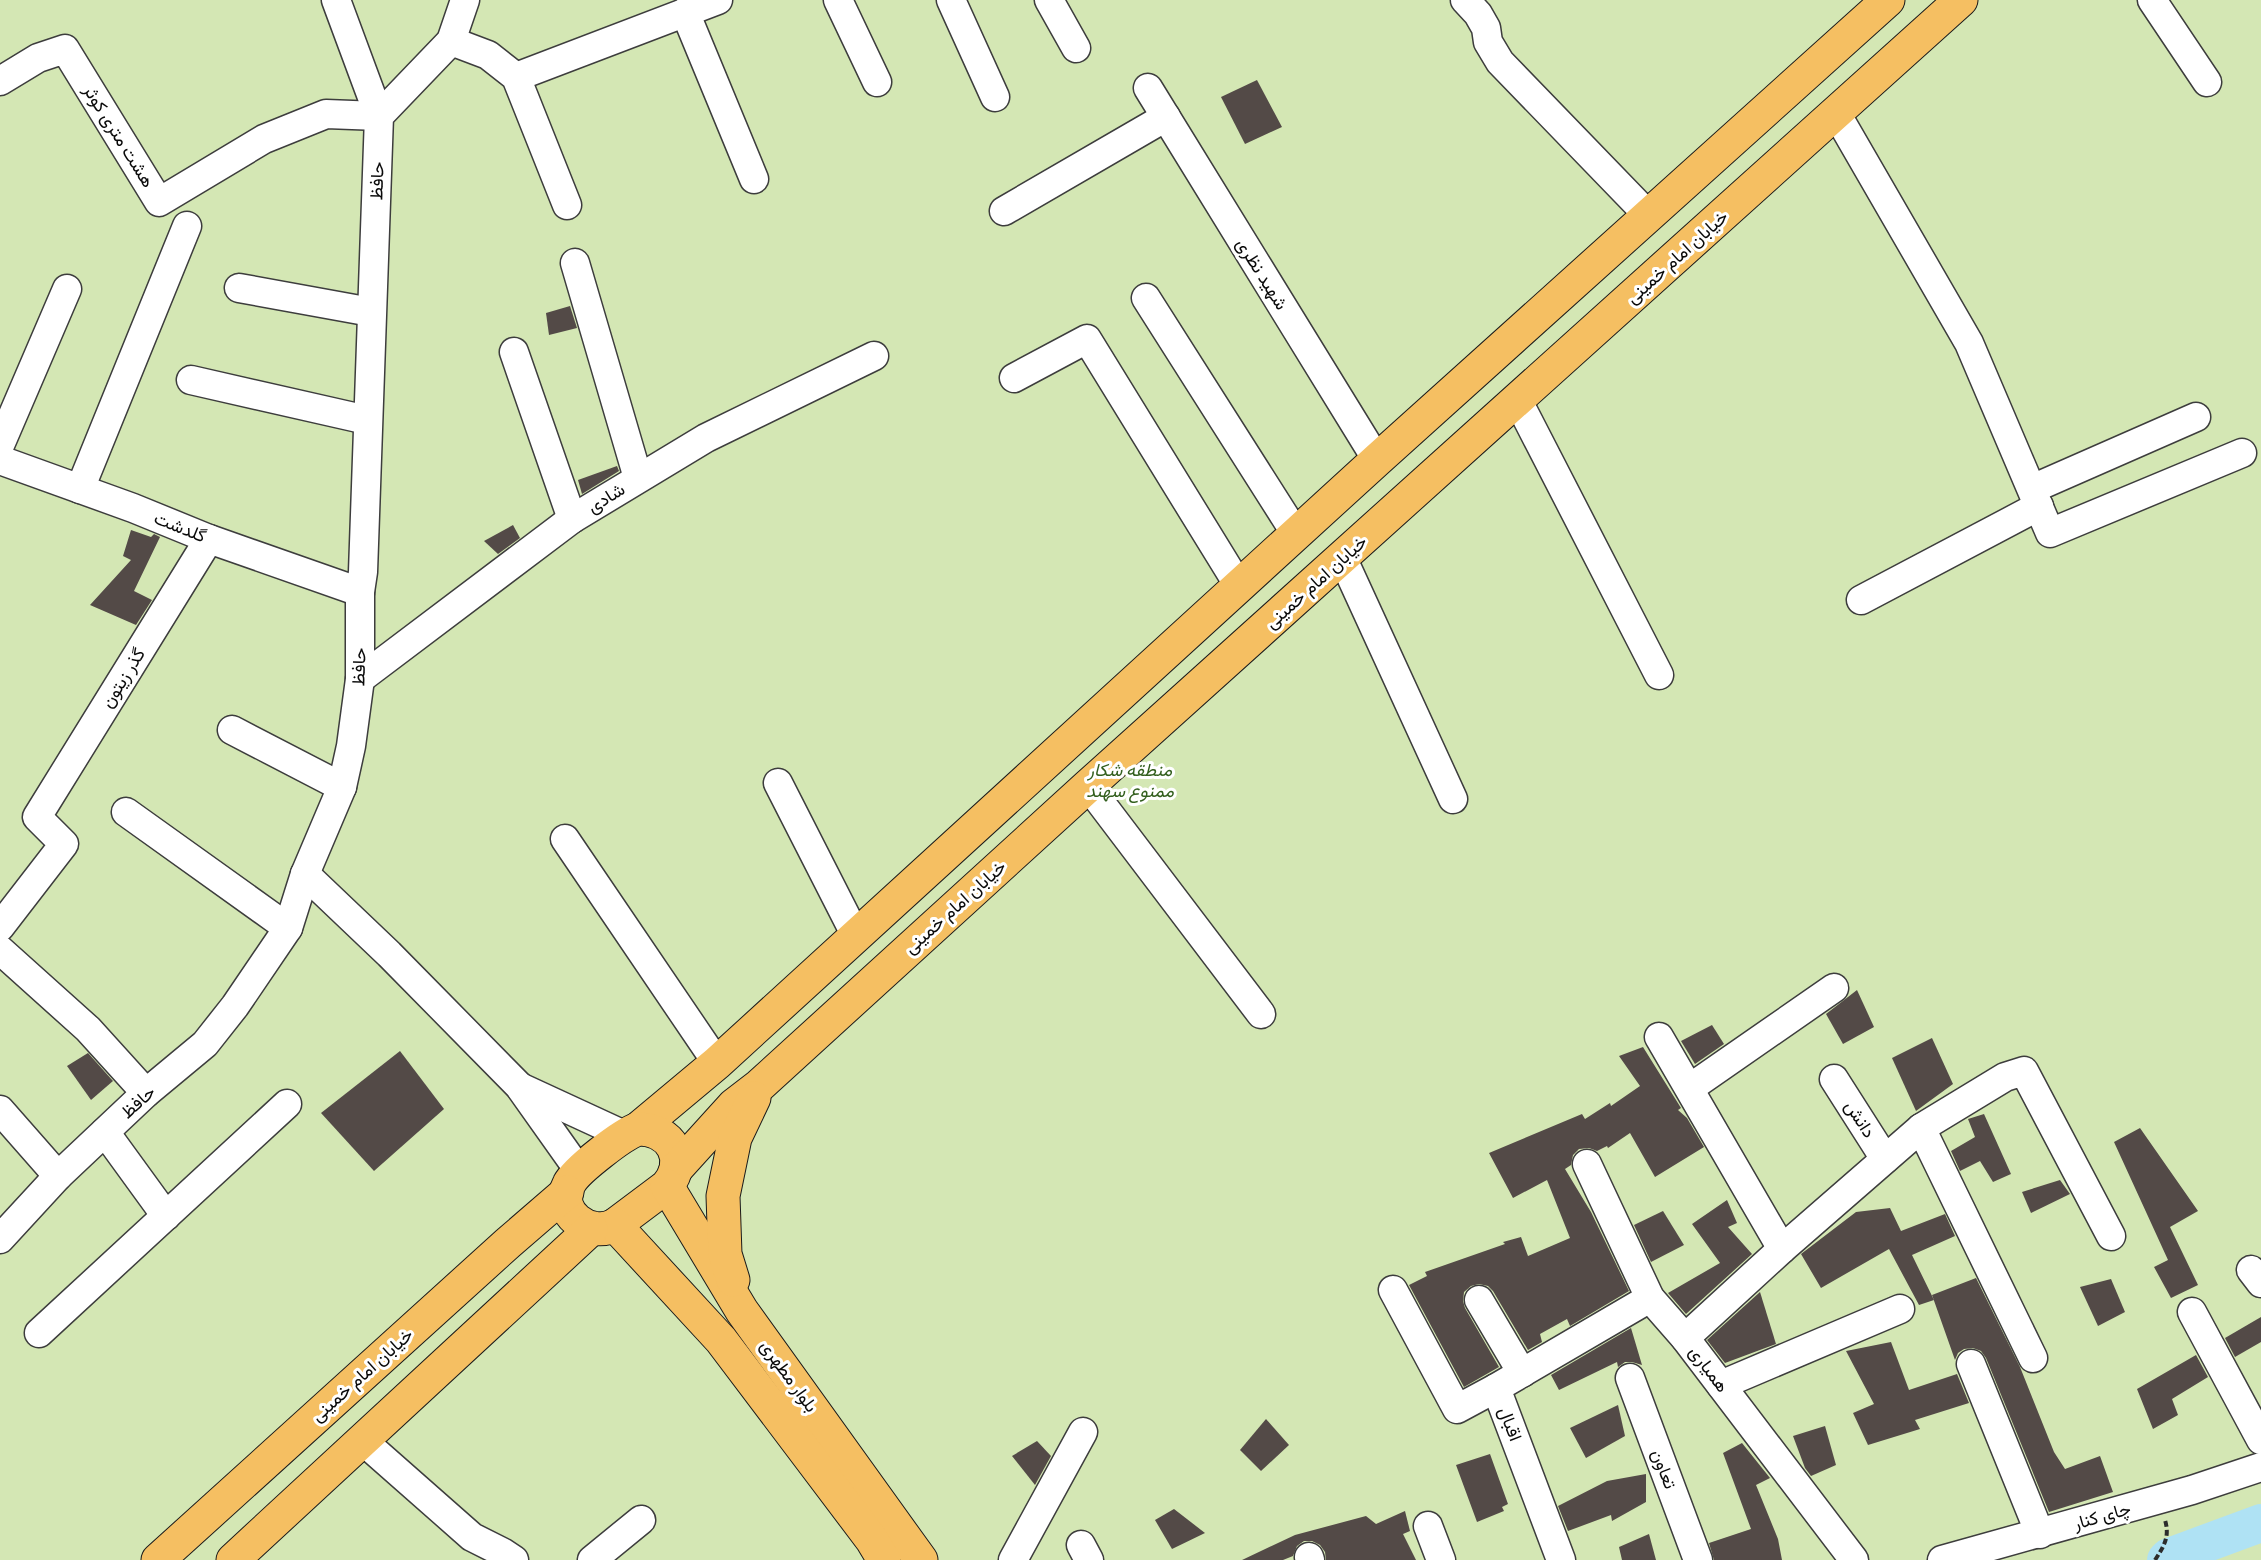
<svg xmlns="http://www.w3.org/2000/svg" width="2261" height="1560" viewBox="0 0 2261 1560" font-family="'IBM Plex Serif',Vazirmatn,serif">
  <rect width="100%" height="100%" fill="#fef7e8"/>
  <rect fill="#d4e7b4" x="0" y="0" width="2261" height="1560"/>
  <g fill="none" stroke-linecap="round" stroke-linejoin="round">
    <polyline stroke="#afe2f4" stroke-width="38" points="2166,1560 2169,1557 2261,1523"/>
  </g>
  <g fill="#534a47">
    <polygon points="1257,80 1282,127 1245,144 1221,97"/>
    <polygon points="570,306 577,328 549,335 546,313"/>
    <polygon points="617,466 619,471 582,494 578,480"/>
    <polygon points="513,525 520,538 498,554 484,541"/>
    <polygon points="131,530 151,537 154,534 160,537 134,591 152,600 136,625 90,605 131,560 123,556"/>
    <polygon points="1857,990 1874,1027 1843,1044 1826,1014"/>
    <polygon points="1712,1025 1724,1044 1695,1064 1681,1041"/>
    <polygon points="1932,1038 1953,1084 1916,1111 1892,1058"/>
    <polygon points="1643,1047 1681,1108 1678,1110 1687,1118 1704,1147 1655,1177 1630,1133 1608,1148 1607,1146 1597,1151 1589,1148 1579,1149 1573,1155 1571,1165 1565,1169 1591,1212 1629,1291 1570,1326 1567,1319 1540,1334 1542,1342 1528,1350 1493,1291 1488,1286 1479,1284 1471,1286 1464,1292 1463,1301 1465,1308 1499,1367 1464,1387 1409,1285 1427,1276 1425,1272 1505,1244 1503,1242 1521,1237 1528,1256 1570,1238 1547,1180 1513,1198 1489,1153 1582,1114 1585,1119 1610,1103 1611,1106 1640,1086 1619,1056"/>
    <polygon points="400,1051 444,1109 374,1171 321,1113"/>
    <polygon points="88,1053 113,1081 91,1100 67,1066"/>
    <polygon points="1984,1114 2011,1174 1993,1182 1980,1161 1960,1171 1951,1151 1975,1137 1968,1119"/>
    <polygon points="2140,1128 2198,1211 2170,1227 2198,1285 2171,1298 2154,1267 2168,1260 2114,1142"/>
    <polygon points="2060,1180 2070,1194 2031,1213 2022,1192"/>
    <polygon points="1727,1200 1737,1223 1728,1227 1752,1254 1686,1314 1668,1293 1720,1263 1692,1224"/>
    <polygon points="1890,1208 1901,1231 1945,1214 1955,1236 1912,1255 1934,1300 1919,1305 1889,1249 1821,1288 1801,1254 1856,1212"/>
    <polygon points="1663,1211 1684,1245 1651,1262 1634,1225"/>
    <polygon points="1976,1278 2020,1367 2054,1452 2065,1469 2100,1456 2113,1492 2049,1512 1986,1358 1981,1351 1973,1348 1964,1349 1958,1353 1955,1360 1932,1295"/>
    <polygon points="2111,1279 2125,1312 2098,1326 2080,1287"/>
    <polygon points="1760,1292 1776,1344 1725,1363 1707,1340"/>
    <polygon points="2261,1317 2261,1342 2235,1357 2225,1338"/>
    <polygon points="1631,1328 1642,1365 1632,1362 1625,1362 1618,1367 1617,1362 1559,1390 1551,1375"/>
    <polygon points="1891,1342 1909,1390 1957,1374 1969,1403 1915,1420 1920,1429 1868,1445 1853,1413 1874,1404 1846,1351"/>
    <polygon points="2196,1355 2208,1377 2172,1399 2178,1415 2153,1429 2137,1389"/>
    <polygon points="1618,1405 1625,1436 1586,1458 1570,1428"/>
    <polygon points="1266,1419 1289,1445 1261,1471 1240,1450"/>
    <polygon points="1825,1426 1836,1465 1811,1476 1805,1468 1793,1436"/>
    <polygon points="1037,1441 1051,1456 1035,1485 1012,1456"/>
    <polygon points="1742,1443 1770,1478 1756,1485 1778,1539 1782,1560 1714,1560 1709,1543 1751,1529 1723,1453"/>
    <polygon points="1490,1454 1508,1504 1502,1507 1504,1511 1477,1522 1456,1465"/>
    <polygon points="1646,1474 1646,1502 1612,1521 1611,1515 1568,1531 1558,1506 1607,1481"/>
    <polygon points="1174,1509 1205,1533 1172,1549 1155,1520"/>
    <polygon points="1405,1511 1410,1531 1403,1534 1416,1560 1326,1560 1325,1552 1320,1545 1312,1541 1304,1541 1297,1546 1293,1556 1283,1560 1242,1560 1295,1535 1366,1516 1376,1524"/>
    <polygon points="1649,1534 1656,1560 1622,1560 1619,1547"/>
  </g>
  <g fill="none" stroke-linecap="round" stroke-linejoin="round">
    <defs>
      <g id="minor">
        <polyline points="336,0 379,116"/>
        <polyline points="838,0 877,82"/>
        <polyline points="951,0 995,97"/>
        <polyline points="1049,0 1076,48"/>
        <polyline points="1465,0 1478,14 1486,28 1488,42 1500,62 1649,216"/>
        <polyline points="2152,0 2207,82"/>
        <polyline points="685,12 754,179"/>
        <polyline points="451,41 488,55 516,77 567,205"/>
        <polyline points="516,77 718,0"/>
        <polyline points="0,81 38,58 65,49 159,202 264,139 326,114 379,116"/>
        <polyline points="1148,88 1377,460"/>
        <polyline points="1836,113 1969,343 2050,533 2242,453"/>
        <polyline points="1004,211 1166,117"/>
        <polyline points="575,263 638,478"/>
        <polyline points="239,288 371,312"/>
        <polyline points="1146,298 1296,534"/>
        <polyline points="514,352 572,519"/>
        <polyline points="1014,378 1087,339 1239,586"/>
        <polyline points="191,380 367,420"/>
        <polyline points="1518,401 1659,675"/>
        <polyline points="0,445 67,289"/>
        <polyline points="0,460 133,508 209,539 360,592"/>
        <polyline points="80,489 187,226"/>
        <polyline points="2032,489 2196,417"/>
        <polyline points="1342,557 1453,799"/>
        <polyline points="1861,600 2039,506"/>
        <polyline points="360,679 572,519 706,438 874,356"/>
        <polyline points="232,730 342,787"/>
        <polyline points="778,783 856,936"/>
        <polyline points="1088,786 1261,1014"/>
        <polyline points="126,812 288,928"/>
        <polyline points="565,839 717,1063"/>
        <polyline points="305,874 389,954 519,1086 580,1172"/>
        <polyline points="0,927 64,844 37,817 209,539"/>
        <polyline points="0,950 88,1029 146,1093"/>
        <polyline points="1659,1037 1782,1249"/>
        <polyline points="1834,1079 1885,1159"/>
        <polyline points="520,1087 624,1135"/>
        <polyline points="1690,1088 1834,988"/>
        <polyline points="0,1110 58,1176"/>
        <polyline points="1921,1128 2005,1077 2024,1071 2111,1236"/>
        <polyline points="105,1132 166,1216"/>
        <polyline points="1587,1164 1650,1298 1685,1338 1854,1560"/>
        <polyline points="0,1239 58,1176 146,1093 205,1044 235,1006 288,928 305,874 342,787 351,746 360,679 360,592 363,572 379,116 451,41 465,0"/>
        <polyline points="2251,1270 2261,1283"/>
        <polyline points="1393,1290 1457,1409 1496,1388"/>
        <polyline points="1479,1300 1522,1373"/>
        <polyline points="2192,1312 2261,1440"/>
        <polyline points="39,1333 287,1104"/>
        <polyline points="1685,1338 1782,1249 1921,1128 2033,1358"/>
        <polyline points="1971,1364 2040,1534"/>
        <polyline points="1630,1378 1698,1560"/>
        <polyline points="1721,1385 1900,1309"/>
        <polyline points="362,1440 472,1537 502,1552 514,1560"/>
        <polyline points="1428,1526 1441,1560"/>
        <polyline points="1081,1545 1089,1560"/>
        <polyline points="1309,1557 1310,1560"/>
        <polyline points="592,1560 641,1520"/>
        <polyline points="1013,1560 1083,1432"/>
        <polyline points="1561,1560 1496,1388 1650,1298"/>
        <polyline points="1942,1560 2192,1490 2261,1467"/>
      </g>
      <g id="major">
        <polyline points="638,1129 717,1063 1377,460 1888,0"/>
        <path d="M638 1129C671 1129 689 1159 667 1186L615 1225C590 1239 554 1212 569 1184 576 1170 623 1134 638 1129Z"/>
        <polyline points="676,1169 734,1105 760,1085 1088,786 1961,0"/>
        <polyline points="667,1186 742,1311 921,1560"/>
        <polyline points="615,1225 721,1340 872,1540 884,1560"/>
        <polyline points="733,1280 725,1254 723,1196 735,1138 754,1098"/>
        <polyline points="158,1560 508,1243 567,1192"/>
        <polyline points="233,1560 591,1229"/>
      </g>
    </defs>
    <use href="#minor" stroke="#3d3d3d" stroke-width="31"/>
    <use href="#major" stroke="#1b1b1b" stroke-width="35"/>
    <path stroke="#2c2c2c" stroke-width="4" stroke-dasharray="6 3" stroke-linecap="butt" d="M2155 1560C2164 1546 2170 1537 2165 1520"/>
    <use href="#minor" stroke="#fff" stroke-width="28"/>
    <use href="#major" stroke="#f5bf62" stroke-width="33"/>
  </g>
  <g text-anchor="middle" stroke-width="6" stroke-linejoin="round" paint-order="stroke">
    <g font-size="18" fill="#0a0a0a" stroke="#fff">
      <text transform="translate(119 136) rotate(58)" y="6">هشت متری کوثر</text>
      <text transform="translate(377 181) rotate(-88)" y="6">حافظ</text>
      <text transform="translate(1677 257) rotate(-42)" y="6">خیابان امام خمینی</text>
      <text transform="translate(1262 274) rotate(58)" y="6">شهید نظری</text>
      <text transform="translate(606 498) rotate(-32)" y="6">شادی</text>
      <text transform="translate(180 527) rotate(22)" y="6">گلدشت</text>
      <text transform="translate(1316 582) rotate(-42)" y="6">خیابان امام خمینی</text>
      <text transform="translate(359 667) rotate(-88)" y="6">حافظ</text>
      <text transform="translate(123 678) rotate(-58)" y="6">گذر زیتون</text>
      <text transform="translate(955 907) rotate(-42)" y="6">خیابان امام خمینی</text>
      <text transform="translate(138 1102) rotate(-42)" y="6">حافظ</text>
      <text transform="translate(1860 1119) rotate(57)" y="6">دانش</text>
      <text transform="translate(1709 1369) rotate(53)" y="6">همیاری</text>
      <text transform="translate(362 1375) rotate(-42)" y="6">خیابان امام خمینی</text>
      <text transform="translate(789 1376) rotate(54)" y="6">بلوار مطهری</text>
      <text transform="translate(1510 1424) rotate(69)" y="6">اقبال</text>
      <text transform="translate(1664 1469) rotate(69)" y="6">تعاون</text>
      <text transform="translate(2102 1516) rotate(-16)" y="6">چای کنار</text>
    </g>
    <g font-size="18" font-style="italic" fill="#335f1e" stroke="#fff">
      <text x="1130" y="776">منطقه شکار<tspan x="1130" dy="21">ممنوع سهند</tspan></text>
    </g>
  </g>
</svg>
